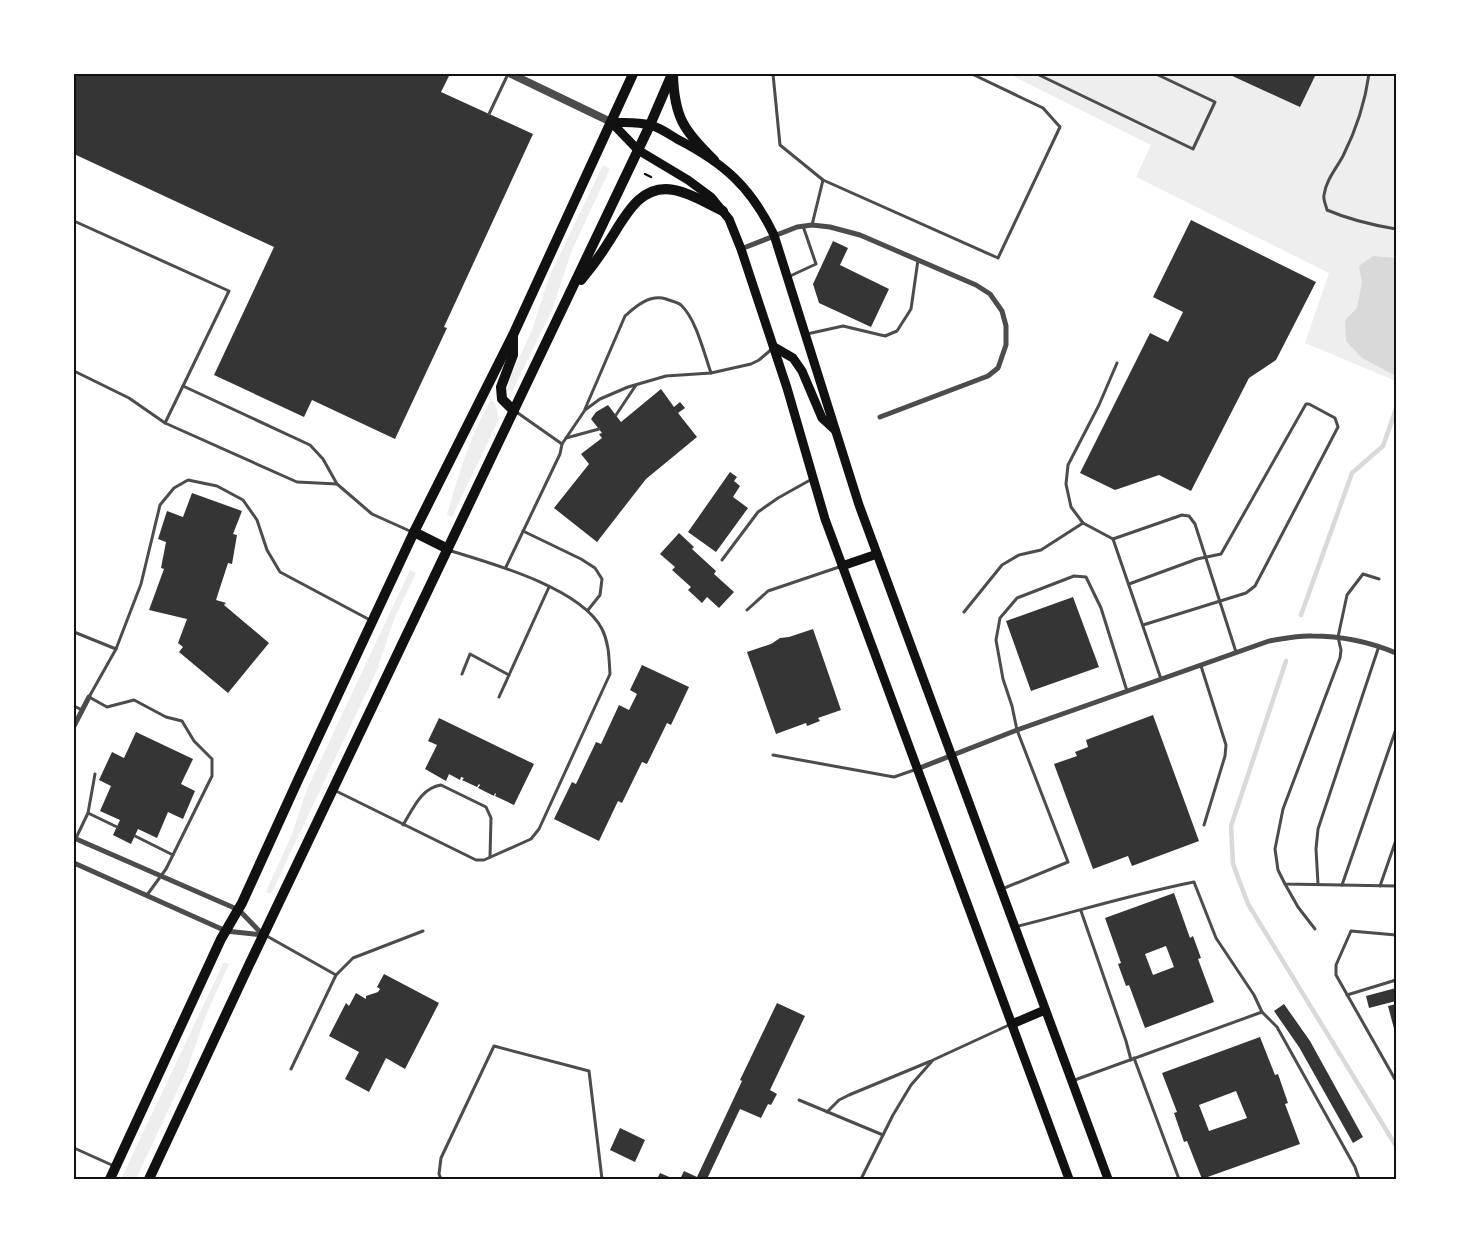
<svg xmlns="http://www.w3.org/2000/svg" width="1470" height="1253" viewBox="0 0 1470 1253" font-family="Commissioner,sans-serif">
  <rect width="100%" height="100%" fill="#fff"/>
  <g fill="#eee">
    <polygon points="1009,74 1396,74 1396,381 1305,343 1329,273 1136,177 1151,145"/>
    <polygon points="603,165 610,169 572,250 552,310 512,392 507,390 509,380 532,330 549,277"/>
    <path d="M491 400 495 403 499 419 452 517 447 515C458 476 470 435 491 400Z"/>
    <polygon points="410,570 416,573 394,619 377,670 271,894 266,892 292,834 307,789"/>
    <polygon points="224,962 229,964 206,1015 187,1070 136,1179 121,1179"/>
  </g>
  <polygon fill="#d9d9d9" points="1373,256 1396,258 1396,376 1362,358 1346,341 1345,320 1357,308 1362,282 1359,266"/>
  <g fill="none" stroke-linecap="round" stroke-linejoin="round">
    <g stroke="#d9d9d9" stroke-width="4.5">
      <polyline points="1301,615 1352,473 1383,446 1396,409"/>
      <polyline points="1286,661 1231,826 1233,864 1248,904 1396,1146"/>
    </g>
  </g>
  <g fill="#353535" fill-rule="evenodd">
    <polygon points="74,74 450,74 441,92 533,134 444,327 447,328 395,439 312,400 304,417 214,375 274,247 74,154"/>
    <polygon points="1228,74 1316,74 1300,107"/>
    <polygon points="1191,220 1316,282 1276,360 1249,378 1191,491 1159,475 1115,490 1080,473 1150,333 1168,342 1183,312 1153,297"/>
    <polygon points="833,241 848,248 840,265 889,289 871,327 819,303 813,284"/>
    <polygon points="661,389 674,407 680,402 685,408 678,413 697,437 646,479 597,542 554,508 589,464 581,454 602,438 599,434 602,433 591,419 596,412 608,405 621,422"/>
    <polygon points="730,472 737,477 734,481 740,486 733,497 748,508 716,552 688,532"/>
    <polygon points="192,493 242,511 233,534 237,535 232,564 228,563 216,600 226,603 224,605 269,643 228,693 179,652 183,647 178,643 187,619 149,610 164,569 161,568 166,542 158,539 167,511 183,517"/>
    <polygon points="679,533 694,547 692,549 716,571 714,574 734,592 719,608 707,597 702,603 688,590 691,587 672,570 675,567 660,554"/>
    <polygon points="1073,597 1099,667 1031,691 1006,621"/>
    <polygon points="813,629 841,710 818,718 820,721 807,726 806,723 776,734 747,652 771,644 780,638 789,637"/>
    <polygon points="642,665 689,687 671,725 667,723 647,764 642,762 622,803 618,801 599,841 554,819 572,782 576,784 596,742 601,744 619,705 629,710 637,694 630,690"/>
    <polygon points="1153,715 1199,841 1132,866 1128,856 1093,869 1054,764 1077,756 1075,752 1088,747 1086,740"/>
    <polygon points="439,718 534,764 514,805 495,796 496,794 495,793 494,796 478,788 480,785 479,784 477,787 462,780 464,778 461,777 460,780 449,774 446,781 425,769 437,745 428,741"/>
    <polygon points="136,732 193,759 181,784 195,791 183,819 168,812 157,838 138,829 131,844 113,835 120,820 100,811 111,786 99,780 112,752 124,758"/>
    <path d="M1174 893 1190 938 1193 936 1201 958 1198 959 1214 1002 1145 1028 1129 985 1126 986 1118 964 1121 963 1105 918ZM1166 946 1174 967 1153 975 1145 954Z"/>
    <polygon points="384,974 439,1003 405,1069 386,1058 369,1092 345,1079 359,1052 329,1036 346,1003 349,1006 356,993 366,999 366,996 378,992 380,989 377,987"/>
    <polygon points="1396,988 1396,1001 1369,1008 1366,996"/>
    <polygon points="777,1003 805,1016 770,1090 777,1094 771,1105 768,1104 761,1118 740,1109 707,1179 680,1179 684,1171 697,1177 742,1081 740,1080"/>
    <polygon points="1284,1004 1310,1041 1363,1137 1353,1143 1299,1047 1274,1011"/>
    <polygon points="1396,1004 1396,1036 1388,1006"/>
    <path d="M1260 1037 1275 1075 1278 1074 1288 1103 1285 1104 1300 1144 1202 1179 1187 1141 1184 1142 1174 1113 1177 1112 1162 1073ZM1236 1091 1247 1118 1209 1131 1199 1105Z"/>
    <polygon points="620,1128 645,1140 635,1162 610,1150"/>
    <polygon points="660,1173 674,1179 657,1179"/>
  </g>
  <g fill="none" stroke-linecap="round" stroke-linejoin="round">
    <polyline stroke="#111" stroke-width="2.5" points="645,174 651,177"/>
    <g stroke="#4c4c4c" stroke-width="3">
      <polyline points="773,74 780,145 823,180"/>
      <polyline points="1037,74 1193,149 1215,102 1156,74"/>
      <path d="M1369 74C1365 103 1356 130 1343 156 1336 169 1326 180 1324 195 1323 200 1326 205 1327 210 1350 220 1372 225 1396 229"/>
      <polyline points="489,114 508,74"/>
      <polyline points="74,221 229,291 183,386 310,445 323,459 337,484 372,514 412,532"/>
      <polyline points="812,225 823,180 998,258 1060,127 1043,108 972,74"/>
      <polyline points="788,277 816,264 803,226"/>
      <polyline points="807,334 843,326 885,336 897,331 911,309 918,260"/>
      <polyline points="74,371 129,398 165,423 297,482 337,484"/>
      <path d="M585 409 625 316C636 306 650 294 666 299 671 301 677 302 681 305 696 319 704 353 711 373"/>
      <polyline points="515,411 562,444"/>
      <polyline points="616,415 636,385"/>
      <polyline points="165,423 183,386"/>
      <polyline points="566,438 599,429"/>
      <polyline points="1083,523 1071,507 1066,484 1068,465 1099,405 1117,363"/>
      <polyline points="523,531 581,559 595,568 602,579 600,595 588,610"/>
      <polyline points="1113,539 1182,515 1189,516 1195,524 1236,652"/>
      <polyline points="722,560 758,512 778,498 812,479"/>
      <polyline points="506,567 560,454 562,444 585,410 600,399 628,387 666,376 711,373 751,364 759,360 773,348"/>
      <polyline points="1379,579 1363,574 1347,595 1338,637 1341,650 1340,658 1283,809 1275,849 1278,870 1285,884 1396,886"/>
      <polyline points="1129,584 1197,559 1221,554 1306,404 1309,404 1335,418 1338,427 1255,586 1246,593 1143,625"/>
      <polyline points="747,610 768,591 842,566"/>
      <polyline points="964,612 1002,565 1019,555 1041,550 1083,523 1113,539 1161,679"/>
      <polyline points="74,632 116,649"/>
      <polyline points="1201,666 1226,745 1225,756 1204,825"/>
      <polyline points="462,674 470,654 509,675"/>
      <polyline points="499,697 549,587"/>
      <polyline points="74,706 82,710"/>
      <polyline points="773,755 894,777 917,769"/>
      <path d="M334 790 476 860H484L531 839 539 829 610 674C609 658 609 643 602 629 581 588 491 563 448 550"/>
      <polyline points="88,813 117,827"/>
      <path d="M403 825C413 809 421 788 441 785L486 807 491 818 490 857"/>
      <polyline points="135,836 173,855"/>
      <polyline points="76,838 88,813 95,774"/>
      <polyline points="1285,884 1298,907 1315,929"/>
      <polyline points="1318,884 1316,849 1318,829 1379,646"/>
      <polyline points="1342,885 1396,729"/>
      <polyline points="1380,886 1396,840"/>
      <polyline points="1002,889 1068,862 1017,730 1012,706 1003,679 996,640 1000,618 1017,598 1074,576 1086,577 1101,608 1127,691"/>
      <polyline points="147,895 166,869 212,776 212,759 194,741 182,721 166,717 134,700 107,707 89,697 116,649 141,584 160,505 174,488 188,480 217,486 243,500 257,520 267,550 280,572 370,620"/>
      <polyline points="1081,911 1126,1041 1131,1060"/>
      <path d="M1015 927C1075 912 1133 894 1194 882L1216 938 1254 995 1262 1012"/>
      <polyline points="265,935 336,975"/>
      <polyline points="1396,935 1351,931 1336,965 1336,975 1396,1081"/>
      <polyline points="1347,995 1396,980"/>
      <polyline points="1134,1058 1179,1179"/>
      <polyline points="291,1069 336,975 353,958 423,931"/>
      <polyline points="1072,1081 1262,1012 1277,1027 1355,1167 1359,1179"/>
      <polyline points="799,1100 883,1135"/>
      <polyline points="827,1112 839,1100 849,1095 931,1061"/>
      <polyline points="74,1148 114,1166"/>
      <polyline points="441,1179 439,1174 441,1158 494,1046 589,1071 602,1179"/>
      <polyline points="861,1179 893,1115 911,1085 933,1060 1009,1025"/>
    </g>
    <g stroke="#4c4c4c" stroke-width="5">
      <polyline points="741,249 797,227 812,225 830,227 860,235 976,285 990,294 1002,311 1006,326 1006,345 998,368 988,376 880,417"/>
      <polyline points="74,726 89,697"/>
      <path d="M917 769 1017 730 1269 641C1283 639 1298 635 1312 636 1340 636 1370 642 1396 653"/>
      <polyline points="74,838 239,910 263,935"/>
      <polyline points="74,863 226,931 263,935"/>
    </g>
    <polyline stroke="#4c4c4c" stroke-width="8" points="511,74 611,122"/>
    <g stroke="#111" stroke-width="9">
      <path d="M611 122C623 123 637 122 650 125 659 127 669 134 677 139 724 163 751 187 774 235L859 505 1108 1179"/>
      <polyline points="611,122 638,150 688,180 711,197 729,219 741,249 787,388 825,519 1069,1179"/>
      <polyline points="774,347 793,358 802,371 822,418 835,430"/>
      <polyline points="842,566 877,554"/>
      <polyline points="1012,1024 1045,1010"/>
    </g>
    <g stroke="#111" stroke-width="10">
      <path d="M673 74C674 117 684 131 714 160"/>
      <path d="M581 280C591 268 600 256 608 243 624 219 639 183 674 190 691 193 708 204 723 211"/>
      <polyline points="513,337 513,355 501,387 502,399 514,411"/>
      <polyline points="414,532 448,549"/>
      <polyline points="110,1179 221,939 242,903 298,780 414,532 513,335 633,74"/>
      <polyline points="149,1179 249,965 650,125 672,74"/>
    </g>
  </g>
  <rect width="1470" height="1253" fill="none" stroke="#ffffff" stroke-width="150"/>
  <rect x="75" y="75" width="1320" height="1103" fill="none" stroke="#111" stroke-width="2"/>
</svg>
